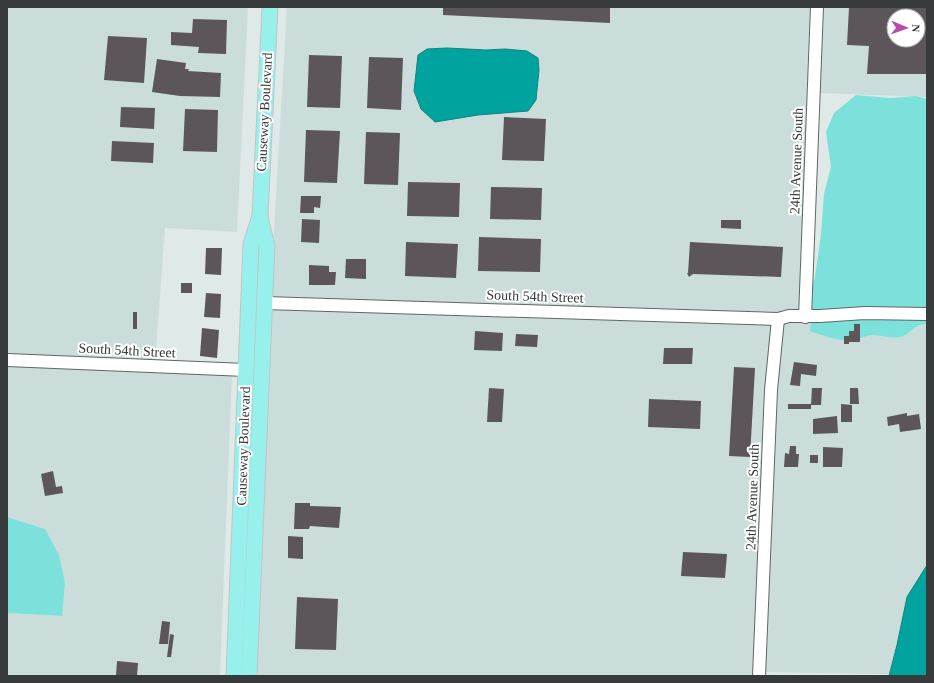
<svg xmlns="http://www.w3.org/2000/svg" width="934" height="683" viewBox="0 0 934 683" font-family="Georgia,serif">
  <rect width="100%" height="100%" fill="#dfe9e8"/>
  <g fill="#cbdddb" fill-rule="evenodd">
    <polygon points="7,7 248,7 237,232 165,228 155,362 7,355"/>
    <polygon points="287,7 815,7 802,310 780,316 270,298"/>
    <path d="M820 7H927V97L817 93ZM894 16H918V40H894Z"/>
    <polygon points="262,305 772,323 755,676 248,676"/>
    <polygon points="927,305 927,675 765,672 770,520 782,322"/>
    <polygon points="7,364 232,374 220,676 7,676 7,613 62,616 45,529 7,517"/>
  </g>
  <g fill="#7ce1db">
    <path d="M856 95 890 98 916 96 927 99V324C913 324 912 334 900 337 891 339 882 335 873 335 867 335 861 338 855 340 840 342 824 336 810 331L812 315 811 290 815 277 821 234 824 194 831 167 826 132 834 113Z"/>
    <polygon points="7,517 45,529 59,555 65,583 62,616 7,613"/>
  </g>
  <g fill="#00a39d" stroke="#118480">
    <polygon points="447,48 486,50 505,49 527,51 538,58 539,70 536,100 528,111 478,115 435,122 421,109 414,91 418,55 427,49"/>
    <polygon points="927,565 927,676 889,676 897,645 907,597"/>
  </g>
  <g fill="#5c565b" fill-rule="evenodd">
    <polygon points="443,7 610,7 610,23 443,15"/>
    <path d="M849 7H927V74H867L869 46 847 45ZM894 16H918V40H894Z"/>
    <polygon points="193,19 227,20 226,54 198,53 199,47 171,45 171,32 192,33"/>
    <polygon points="108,36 147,38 144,83 104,80"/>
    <polygon points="309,55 342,56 340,108 307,107"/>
    <polygon points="369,57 403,58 401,110 367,108"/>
    <polygon points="157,59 186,63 185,69 189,69 188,71 221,73 220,97 180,96 152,92"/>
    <polygon points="121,107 155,108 154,129 120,127"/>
    <polygon points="185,109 218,110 217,152 183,151"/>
    <polygon points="504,117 546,119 544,161 502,160"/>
    <polygon points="306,130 340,131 337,183 304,182"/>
    <polygon points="366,132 400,133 398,185 364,184"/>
    <polygon points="112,141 154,143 153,163 111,161"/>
    <polygon points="408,182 460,183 459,217 407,216"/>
    <polygon points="491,187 542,188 541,220 490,219"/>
    <polygon points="301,196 321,196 320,208 314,207 314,213 300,213"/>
    <polygon points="302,219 320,220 319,243 301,242"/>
    <polygon points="721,220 741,220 741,229 721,228"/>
    <polygon points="479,237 541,239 540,272 478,271"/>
    <polygon points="406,242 458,244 456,278 405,276"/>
    <polygon points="690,242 783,247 781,277 693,274 689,277 687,273 688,273"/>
    <polygon points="206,248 222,248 221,275 205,274"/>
    <polygon points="346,259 366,259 366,279 345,278"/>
    <polygon points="309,265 329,266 329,272 336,272 335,285 309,285"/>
    <rect x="181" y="283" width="11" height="10"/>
    <polygon points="206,293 221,294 220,318 204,317"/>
    <rect x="133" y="312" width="4" height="17"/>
    <polygon points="854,324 860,324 860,342 849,342 849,344 844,344 844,336 849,336 849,331 854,331"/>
    <polygon points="202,328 219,330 217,358 200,356"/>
    <polygon points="475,331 503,333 502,351 474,350"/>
    <polygon points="516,334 538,335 537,347 515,346"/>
    <polygon points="664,348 693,348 692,364 663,364"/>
    <polygon points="794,362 817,365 816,376 801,374 800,386 790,385"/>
    <polygon points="734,367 755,368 750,457 729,456"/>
    <polygon points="489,388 504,389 502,422 487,422"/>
    <polygon points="812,388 822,388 821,405 811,405"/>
    <polygon points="850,388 858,388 859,404 850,404"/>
    <polygon points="649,399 701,401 700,429 648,427"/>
    <rect x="788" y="404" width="23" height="5"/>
    <polygon points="841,404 852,405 852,422 841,422"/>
    <polygon points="907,413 907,416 919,414 921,429 900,432 899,424 888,426 887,417"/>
    <polygon points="837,416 838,433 813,434 813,419"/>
    <polygon points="790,446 796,446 796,454 799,454 798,467 784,467 785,453 789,454"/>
    <polygon points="823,447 843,448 842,467 823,467"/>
    <rect x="810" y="455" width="8" height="8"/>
    <polygon points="53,471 56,487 62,486 63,493 45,496 41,474"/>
    <polygon points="295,503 310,503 310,506 341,507 339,528 310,526 309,529 294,529"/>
    <polygon points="288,536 303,537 303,559 288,558"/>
    <polygon points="683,552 727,554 725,578 681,576"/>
    <polygon points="297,597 338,599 336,650 295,649"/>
    <polygon points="162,621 170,622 168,644 159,644"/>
    <polygon points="170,634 174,635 171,657 167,657"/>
    <polygon points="117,661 138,663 137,676 116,675"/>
  </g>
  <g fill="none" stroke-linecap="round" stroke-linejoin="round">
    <defs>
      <g id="minor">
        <polyline points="265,303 778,319 789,316 820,316 865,313 927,314"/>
        <polyline points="805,317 817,7"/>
        <polyline points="7,360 246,370"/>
        <polyline points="759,676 771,390 778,319"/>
      </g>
      <g id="major">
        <polyline points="234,676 251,244 260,216 270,7"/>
        <polyline points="249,676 267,246 260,217"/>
      </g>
    </defs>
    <use href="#minor" stroke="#5e6766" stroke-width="14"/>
    <use href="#major" stroke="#c3c4c4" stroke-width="17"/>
    <use href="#minor" stroke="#fff" stroke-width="12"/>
    <use href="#major" stroke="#97f0eb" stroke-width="15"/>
  </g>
  <g text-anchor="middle" stroke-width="4" stroke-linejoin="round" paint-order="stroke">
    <g font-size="14" fill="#383b3b" stroke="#fff">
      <text transform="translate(264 112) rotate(-87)" y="5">Causeway Boulevard</text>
      <text transform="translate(796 161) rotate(-88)" y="5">24th Avenue South</text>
      <text transform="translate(535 296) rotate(2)" y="5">South 54th Street</text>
      <text transform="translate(127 350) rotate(3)" y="5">South 54th Street</text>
      <text transform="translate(243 446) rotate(-88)" y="5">Causeway Boulevard</text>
      <text transform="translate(752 497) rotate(-88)" y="5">24th Avenue South</text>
    </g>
  </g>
  <rect width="934" height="683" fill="none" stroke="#383b3b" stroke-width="16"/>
  <g transform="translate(906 28) rotate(92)"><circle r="19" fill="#ffffff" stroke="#afb1b1"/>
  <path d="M0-3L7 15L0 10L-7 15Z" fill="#b54bad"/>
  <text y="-6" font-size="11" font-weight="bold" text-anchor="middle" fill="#383b3b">N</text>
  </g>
</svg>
